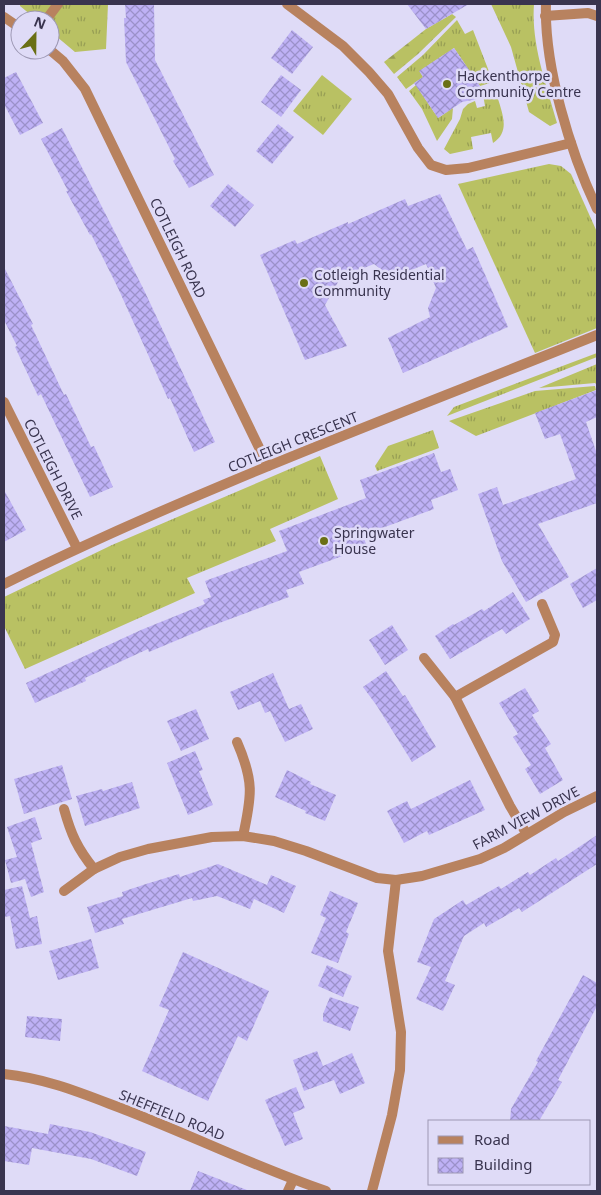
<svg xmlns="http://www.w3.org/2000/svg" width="601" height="1195" viewBox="0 0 601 1195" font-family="'Noto Sans',sans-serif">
  <defs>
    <pattern id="grass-tufts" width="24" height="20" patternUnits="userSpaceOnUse" patternTransform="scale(1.25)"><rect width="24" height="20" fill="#b9c163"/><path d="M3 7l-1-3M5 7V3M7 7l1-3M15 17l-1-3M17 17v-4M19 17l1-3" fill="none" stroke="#979e54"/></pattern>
    <pattern id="forest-firs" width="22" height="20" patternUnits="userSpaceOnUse" patternTransform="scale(1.25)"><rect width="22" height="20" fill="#b9c163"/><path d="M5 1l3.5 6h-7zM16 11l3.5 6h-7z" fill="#979e54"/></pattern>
    <pattern id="building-cross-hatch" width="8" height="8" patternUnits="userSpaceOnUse" patternTransform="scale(1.25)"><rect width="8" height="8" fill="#beb1f5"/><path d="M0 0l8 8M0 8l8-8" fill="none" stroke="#9b91c9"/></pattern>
  </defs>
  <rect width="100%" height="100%" fill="#dfdbf7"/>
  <g fill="url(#grass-tufts)">
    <polygon points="20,4 108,4 106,49 75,52 50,31 50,20 37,20 20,6"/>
    <path d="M491 4H534C531 44 546 84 557 123L550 126 529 112 511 47Z"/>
    <polygon points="457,20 465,34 473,30 493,82 480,86 454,48 420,71 423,77 406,89 397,77 423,55"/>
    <polygon points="322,75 352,99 323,135 293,111"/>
    <polygon points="416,85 438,118 453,108 452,119 437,141 422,109 409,91"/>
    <path d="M496 92C501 111 512 131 493 143L491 133 471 137 473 149 450 154 444 149 460 119 463 109 468 104 475 101 477 108 485 106 483 94Z"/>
    <polygon points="549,164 561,166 571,174 597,232 597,328 535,353 458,184"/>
    <polygon points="597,353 597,357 447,416 454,407"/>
    <polygon points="597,364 597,385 595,383 539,388"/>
    <polygon points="595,386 596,390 476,436 449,421 535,391"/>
    <polygon points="433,430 439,448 377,471 375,466 388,446"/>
    <polygon points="320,456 338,499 270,529 276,541 187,578 195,593 25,669 4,626 4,597 112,545"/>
  </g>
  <polygon fill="url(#forest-firs)" points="452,14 456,17 418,54 394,74 384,62 426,29"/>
  <g fill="url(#building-cross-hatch)">
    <polygon points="125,4 154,4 155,60 214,175 189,188 173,161 175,159 126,62 124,18 126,18"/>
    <polygon points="407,4 469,4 426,29"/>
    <polygon points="292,30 313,47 292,74 271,58"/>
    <polygon points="454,48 480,86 475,90 477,99 462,102 438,118 414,83 423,77 419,71"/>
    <polygon points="16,72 43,123 20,135 4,104 4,78"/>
    <polygon points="281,75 301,90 281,117 261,102"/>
    <polygon points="278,124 294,137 272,164 256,151"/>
    <polygon points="62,128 144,290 215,442 194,452 170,398 168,399 118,288 91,234 90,235 66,191 68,191 41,139"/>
    <polygon points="228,184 254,205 235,227 210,206"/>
    <polygon points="440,194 467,250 473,247 508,327 403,373 388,338 430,317 428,308 436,288 426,264 392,278 374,264 341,277 325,305 347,346 305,360 260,255 295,240 297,244 348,222 348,224 405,199 408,206"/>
    <polygon points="4,267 33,324 31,325 64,395 66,394 91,447 94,446 113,487 90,497 41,394 38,396 15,347 17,346 4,320"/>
    <polygon points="597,390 597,417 586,422 597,454 597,503 538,524 569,577 526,602 502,561 478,494 497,487 503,505 576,479 560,434 545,439 535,413"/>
    <polygon points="434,453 441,472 450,469 458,490 431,500 434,509 363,535 367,547 299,572 304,584 286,590 289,597 206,628 149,652 148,649 85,678 86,681 35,703 26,683 141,630 205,604 203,600 211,597 205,581 287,551 279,531 366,498 360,480"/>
    <polygon points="4,490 26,530 4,542"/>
    <polygon points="597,568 597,600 583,608 570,584"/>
    <polygon points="513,592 530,619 506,634 502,629 450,659 435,636 453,624 454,625 482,609 484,611"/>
    <polygon points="392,625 408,650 385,665 369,640"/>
    <polygon points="386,671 403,696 405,695 436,747 412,762 377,706 363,687"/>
    <polygon points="273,673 289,709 301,704 313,729 285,742 270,711 265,713 260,701 238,710 230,692"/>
    <polygon points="525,688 539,711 532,715 551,744 545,748 563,780 540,794 525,769 531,765 513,737 518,734 499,703"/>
    <polygon points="196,709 209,739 181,751 167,721"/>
    <polygon points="195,751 203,770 199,771 213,805 188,815 167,763"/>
    <polygon points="62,765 72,799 24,814 14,779"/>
    <polygon points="287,770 311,782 310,784 336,795 325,821 305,813 306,811 275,797"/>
    <polygon points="470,780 485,810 429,835 427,831 404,843 387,811 407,801 411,809"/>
    <polygon points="132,782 140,808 85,826 76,796 102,789 103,791"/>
    <polygon points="35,817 42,839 31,843 44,892 31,897 25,879 11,883 5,860 17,857 7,827"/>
    <polygon points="597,835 597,864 522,912 519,908 486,927 484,923 464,936 445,981 455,985 443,1011 416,999 431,967 417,962 434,919 463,900 466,905 499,886 501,889 528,872 530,875 556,858 558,861"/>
    <polygon points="218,864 267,885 271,875 296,886 284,913 254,899 250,909 217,896 193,901 192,898 122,919 124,924 95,933 87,907 123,896 122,892 146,884 179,874 180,877"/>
    <polygon points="22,886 30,918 37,916 42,944 16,949 10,916 4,917 4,890"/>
    <polygon points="330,891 358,903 346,932 349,934 338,963 311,953 326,918 320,915"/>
    <polygon points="91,939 99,968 58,980 49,951"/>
    <polygon points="183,952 269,991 247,1041 238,1036 208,1101 142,1071 169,1010 159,1006"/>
    <polygon points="327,965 352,976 343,997 318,986"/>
    <polygon points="583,975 597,983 597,1006 558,1080 562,1082 539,1121 510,1121 511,1109 538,1062 536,1061"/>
    <polygon points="330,997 359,1007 350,1031 323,1021 323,1014"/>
    <polygon points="27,1016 62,1019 60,1041 25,1037"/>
    <polygon points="317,1051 323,1066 352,1053 365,1083 340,1094 334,1080 304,1091 293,1060"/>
    <polygon points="296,1087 305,1108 293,1113 303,1139 285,1146 265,1100"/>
    <polygon points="50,1124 90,1132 146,1152 137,1176 91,1159 32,1148 29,1165 4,1161 4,1126 48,1134"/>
    <polygon points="198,1171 247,1190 247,1191 190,1191"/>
  </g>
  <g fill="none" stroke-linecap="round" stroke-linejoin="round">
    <g stroke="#b8825f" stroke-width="10">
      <polyline points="287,4 343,46 369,72 388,94 418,148 431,165 446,170 468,168 571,143"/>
      <path d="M546 4C544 67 570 151 597 209"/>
      <polyline points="545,16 588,13 597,16"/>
      <polyline points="4,17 20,28"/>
      <polyline points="46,20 58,4"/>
      <polyline points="50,50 63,61 85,89 268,466"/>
      <polyline points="4,402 77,548"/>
      <path d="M4 584C196 489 398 415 597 335"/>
      <polyline points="424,658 455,697 510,806 526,833"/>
      <polyline points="455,697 553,642 555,635 542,604"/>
      <path d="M237 742C254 781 252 795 243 836"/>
      <path d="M64 809C71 834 77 848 94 869"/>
      <polyline points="64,891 94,869 120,857 148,849 212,837 243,836 274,841 306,851 377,878 396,880 422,876 480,859 504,848 564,812 597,796"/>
      <polyline points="288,1191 293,1180"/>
      <polyline points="372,1191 392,1115 400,1070 401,1032 388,951 396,880"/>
    </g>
    <path stroke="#b8825f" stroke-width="10" d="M4 1074C42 1078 74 1090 110 1104 183 1131 252 1166 326 1191"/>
  </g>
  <g fill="#6a6f14" stroke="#dfdbf7" stroke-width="2">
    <circle cx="447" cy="84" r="5"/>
    <circle cx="304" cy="283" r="5"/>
    <circle cx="324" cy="541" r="5"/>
  </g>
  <g text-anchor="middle" stroke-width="5" stroke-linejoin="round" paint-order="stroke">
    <g font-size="14" fill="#39344f" stroke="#dfdbf7" text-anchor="start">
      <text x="457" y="81">Hackenthorpe<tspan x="457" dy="16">Community Centre</tspan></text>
      <text x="314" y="280">Cotleigh Residential<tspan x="314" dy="16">Community</tspan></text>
      <text x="334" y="538">Springwater<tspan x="334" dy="16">House</tspan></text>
    </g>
    <g font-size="14" fill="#39344f" stroke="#dfdbf7">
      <text transform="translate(178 248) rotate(64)" y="5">COTLEIGH ROAD</text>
      <text transform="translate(293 442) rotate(-22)" y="5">COTLEIGH CRESCENT</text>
      <text transform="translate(53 469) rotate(63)" y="5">COTLEIGH DRIVE</text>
      <text transform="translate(526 818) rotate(-28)" y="5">FARM VIEW DRIVE</text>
      <text transform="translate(172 1115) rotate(22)" y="5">SHEFFIELD ROAD</text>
    </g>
  </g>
  <rect width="601" height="1195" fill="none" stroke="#39344f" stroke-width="10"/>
  <rect x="428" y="1120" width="162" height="65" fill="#dfdbf7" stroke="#9d98b4"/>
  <rect x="438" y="1136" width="25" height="8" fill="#b8825f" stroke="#9d98b4"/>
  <text x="474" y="1145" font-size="15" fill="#39344f">Road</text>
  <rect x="438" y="1158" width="25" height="15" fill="url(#building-cross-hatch)" stroke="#9d98b4"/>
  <text x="474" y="1170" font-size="15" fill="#39344f">Building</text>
  <g transform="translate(35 35) rotate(22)"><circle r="24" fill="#dfdbf7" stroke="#9d98b4"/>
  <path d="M0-4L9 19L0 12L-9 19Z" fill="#6a6f14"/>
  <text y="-8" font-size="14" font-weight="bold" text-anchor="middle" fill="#39344f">N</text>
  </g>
</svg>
